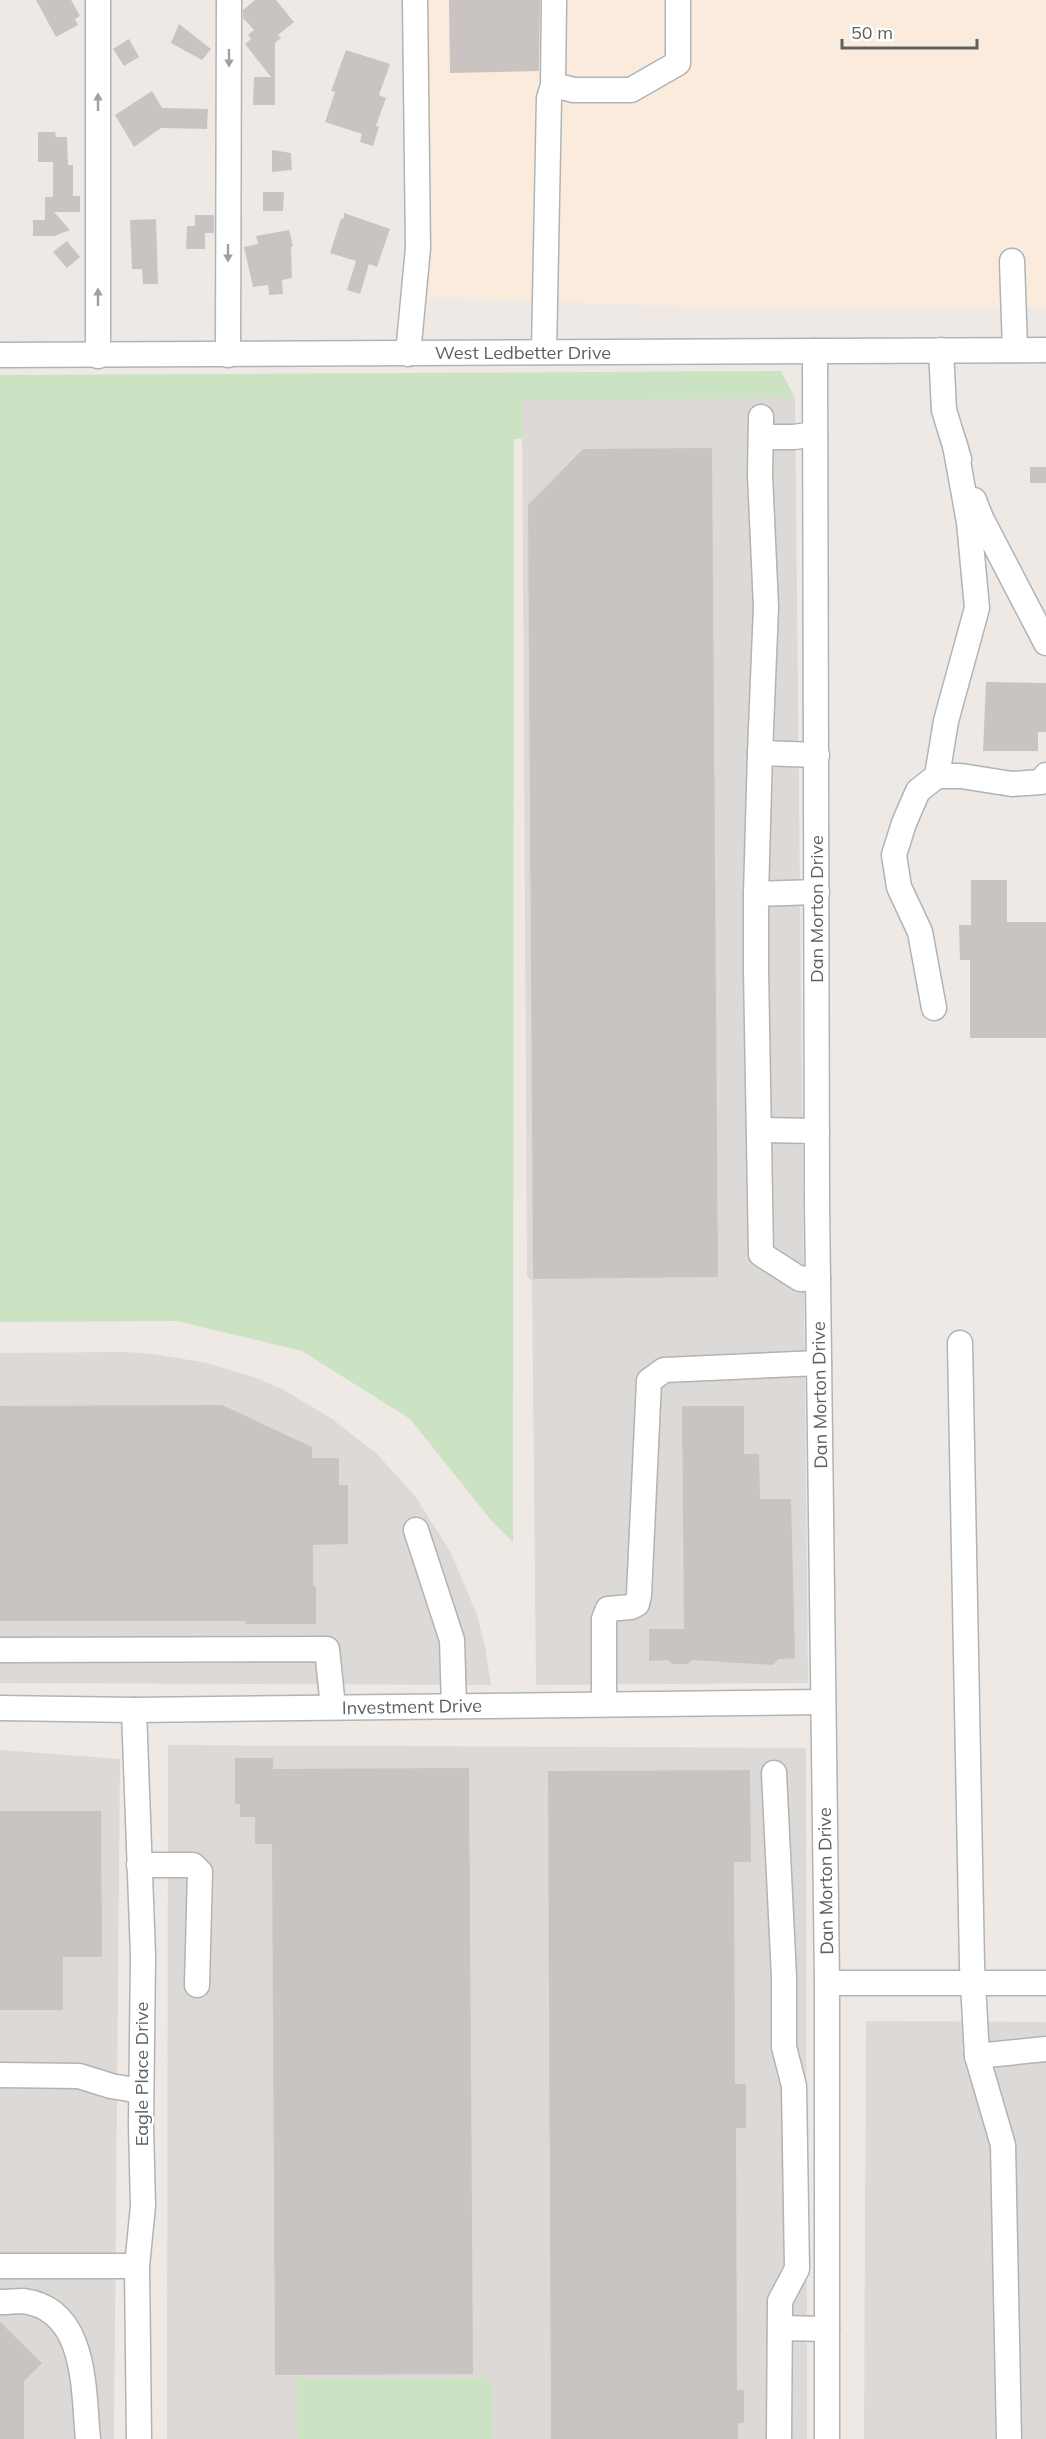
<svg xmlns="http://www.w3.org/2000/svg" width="1046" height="2439" viewBox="0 0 1046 2439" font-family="Mulish,sans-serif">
  <rect width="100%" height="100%" fill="#eee9e5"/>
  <polygon fill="#fbebdc" points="426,0 1046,0 1046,307 693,307 425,297"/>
  <g fill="#dcd9d7">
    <polygon points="795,398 808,1683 536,1685 532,1282 527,1276 522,399"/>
    <polygon points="126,1352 154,1354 207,1363 259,1379 284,1390 332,1419 377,1454 415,1496 451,1553 477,1615 485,1647 491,1685 0,1683 0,1353"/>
    <polygon points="168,1745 806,1748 807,2439 492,2439 492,2378 298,2379 298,2439 167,2439"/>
    <polygon points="0,1750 120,1759 114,2439 0,2439"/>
    <polygon points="866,2021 1046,2022 1046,2439 864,2439"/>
  </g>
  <g fill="#cce3c3">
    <polygon points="781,371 795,398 522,400 522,439 514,439 513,1542 490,1519 410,1419 302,1351 177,1321 0,1322 0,375"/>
    <polygon points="492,2378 492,2439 298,2439 297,2379"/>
  </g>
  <g fill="#c9c4c2">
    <polygon points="36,0 71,0 80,16 75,19 78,25 56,37"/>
    <polygon points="255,0 276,0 294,22 278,35 281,38 275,43 275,105 253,105 254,77 271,77 245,44 251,39 248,35 254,30 243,18 243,10"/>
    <polygon points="449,0 540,0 539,71 450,73"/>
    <polygon points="179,24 211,49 202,60 171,43"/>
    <polygon points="129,39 139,57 124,66 113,49"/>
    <polygon points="346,50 390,64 379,95 386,98 376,126 379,127 373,146 360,142 362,134 325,122 335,92 331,91"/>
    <polygon points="152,91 162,108 208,109 207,129 161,128 134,147 115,115"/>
    <polygon points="38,132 55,132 56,137 67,137 68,165 73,165 73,196 80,196 80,212 54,212 70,230 54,236 33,236 33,220 45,220 45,197 53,197 53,162 38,162"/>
    <polygon points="272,150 291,153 292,170 272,172"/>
    <polygon points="263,192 284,192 283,211 263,211"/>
    <polygon points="344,213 390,229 377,267 369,264 360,294 347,290 356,261 330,253 341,219 344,218"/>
    <polygon points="195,215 214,215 214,233 205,233 205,249 186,249 187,226 195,226"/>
    <polygon points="156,219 158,284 143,284 142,269 132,269 130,220"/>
    <polygon points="289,230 293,246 291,247 292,278 282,280 283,294 269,295 268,285 253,287 244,247 258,244 256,236"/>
    <polygon points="67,241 80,257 67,268 53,252"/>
    <polygon points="712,448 718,1277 533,1279 528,505 583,449"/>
    <rect x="1030" y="467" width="16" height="16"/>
    <polygon points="986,682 1046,683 1046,732 1038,732 1038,751 983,751"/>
    <polygon points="971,880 1007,880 1007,922 1046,922 1046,1038 970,1038 970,960 960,960 959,925 971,925"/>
    <polygon points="222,1405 312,1447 312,1458 339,1458 339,1485 348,1485 348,1544 313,1545 313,1586 316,1586 316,1624 245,1624 245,1621 0,1621 0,1406"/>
    <polygon points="682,1406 744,1406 744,1454 759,1454 760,1499 791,1499 795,1658 778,1659 773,1665 691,1660 688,1664 672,1664 669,1660 649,1661 649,1629 684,1629"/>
    <polygon points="235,1758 273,1758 273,1769 469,1768 473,2374 275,2375 272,1844 255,1844 255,1817 240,1817 240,1804 235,1804"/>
    <polygon points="750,1770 751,1862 734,1862 735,2084 746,2084 746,2128 736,2128 737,2390 744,2390 744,2423 738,2423 738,2439 551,2439 548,1771"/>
    <polygon points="0,1811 101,1811 102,1957 63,1957 63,2010 0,2010"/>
    <polygon points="0,2322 42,2363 24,2381 24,2439 0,2439"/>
  </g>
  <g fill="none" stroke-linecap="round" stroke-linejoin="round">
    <defs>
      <g id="minor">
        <polyline points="98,0 98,356"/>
        <polyline points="553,85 574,90 631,90 678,63 678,0"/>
        <polyline points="1012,261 1015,350"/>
        <polyline points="941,350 944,410 959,459"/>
        <polyline points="815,351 817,1203 827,1983 827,2439"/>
        <polyline points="544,352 549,98 553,85 554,0"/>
        <polyline points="408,354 418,248 415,0"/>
        <polyline points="0,355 1046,350"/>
        <polyline points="228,355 229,0"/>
        <polyline points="761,437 794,437 815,434"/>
        <polyline points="974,500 981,518 1046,643"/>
        <polyline points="760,753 766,607 760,475 761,417"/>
        <polyline points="937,776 946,721 977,608 969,522 955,445"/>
        <polyline points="817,892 756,894 756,969 761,1254 800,1279 818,1278"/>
        <polyline points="756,894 760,753 817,755"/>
        <polyline points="934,1008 920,932 899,887 894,855 904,823 918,791 937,776 961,776 1012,784 1041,782 1046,775"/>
        <polyline points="760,1130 817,1131"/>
        <polyline points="960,1343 972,1965 977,2056 1003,2145 1009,2439"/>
        <polyline points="416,1530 452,1640 454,1706"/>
        <polyline points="0,1650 327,1649 333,1707"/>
        <polyline points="604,1704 604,1619 608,1609 631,1607 637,1604 639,1595 649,1381 664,1370 819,1363"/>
        <polyline points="0,1708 134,1710 823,1702"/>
        <polyline points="134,1710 143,1956 141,2126 143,2206 137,2266 139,2439"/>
        <polyline points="774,1773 784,1977 784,2047 794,2086 797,2269 780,2301 779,2439"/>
        <polyline points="139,1865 193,1865 200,1872 197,1985"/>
        <polyline points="827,1983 1046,1983"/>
        <polyline points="977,2056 1046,2049"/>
        <polyline points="0,2075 79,2076 111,2086 141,2091"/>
        <polyline points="0,2266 137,2266"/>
        <path d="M0 2302C8 2302 16 2301 23 2301 88 2309 83 2391 88 2439"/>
        <polyline points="780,2328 827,2329"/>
      </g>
    </defs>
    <use href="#minor" stroke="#b0b4b6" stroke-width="27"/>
    <use href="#minor" stroke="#fff" stroke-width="24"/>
  </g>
  <defs><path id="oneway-solid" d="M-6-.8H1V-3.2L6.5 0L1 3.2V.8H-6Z" transform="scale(1.5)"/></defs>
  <g fill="#9da1a2">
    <use href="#oneway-solid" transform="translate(229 58) rotate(90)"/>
    <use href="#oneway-solid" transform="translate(98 102) rotate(-90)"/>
    <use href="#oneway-solid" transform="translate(228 253) rotate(90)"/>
    <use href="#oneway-solid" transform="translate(98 297) rotate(-90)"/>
  </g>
  <g text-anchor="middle" stroke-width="5" stroke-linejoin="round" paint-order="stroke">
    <g font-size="18" fill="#5c6264" stroke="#fff">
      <text x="523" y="359">West Ledbetter Drive</text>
      <text transform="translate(817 909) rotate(-90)" y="6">Dan Morton Drive</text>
      <text transform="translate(820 1395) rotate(-91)" y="6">Dan Morton Drive</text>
      <text transform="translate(412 1707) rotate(-1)" y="6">Investment Drive</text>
      <text transform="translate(826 1881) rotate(-91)" y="6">Dan Morton Drive</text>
      <text transform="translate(142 2074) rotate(-90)" y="6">Eagle Place Drive</text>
    </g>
  </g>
  <path d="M842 39v9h135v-9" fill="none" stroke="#5c6264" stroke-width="3"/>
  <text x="851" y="39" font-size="18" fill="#5c6264" stroke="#ffffff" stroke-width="4.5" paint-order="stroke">50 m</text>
</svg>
